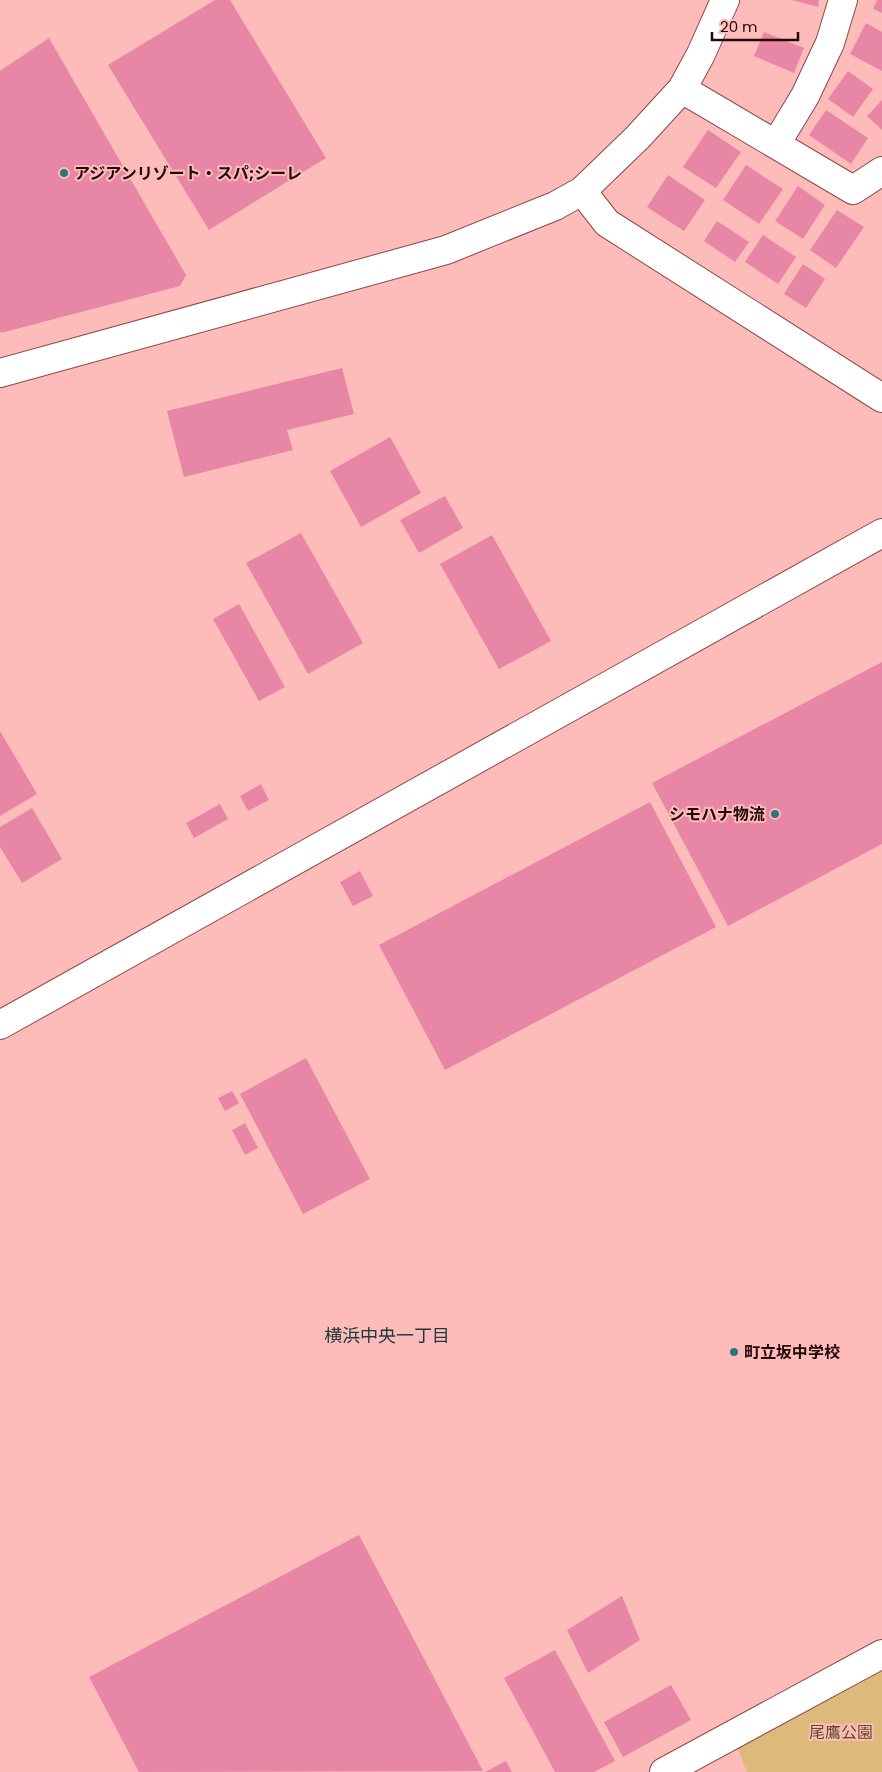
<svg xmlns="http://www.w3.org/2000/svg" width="882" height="1772" viewBox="0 0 882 1772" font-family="Poppins,'Noto Sans JP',sans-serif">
  <rect width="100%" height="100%" fill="#fdbcba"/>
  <polygon fill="#ddb97c" points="882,1664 882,1772 747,1772 736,1744"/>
  <g fill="#e787a5">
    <polygon points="215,0 230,0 326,158 209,230 108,65"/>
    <polygon points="792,0 819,0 818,7"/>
    <polygon points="877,0 882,0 882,13 873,9"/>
    <polygon points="866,23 882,32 882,71 850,54"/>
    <polygon points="764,32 804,48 794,73 754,56"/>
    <polygon points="49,38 186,275 180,286 1,333 0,331 0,71"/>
    <polygon points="848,71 873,89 853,117 828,99"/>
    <polygon points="882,100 882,130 867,116"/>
    <polygon points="826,110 868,138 851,164 809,135"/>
    <polygon points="708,130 741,152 716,188 683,167"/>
    <polygon points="746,165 783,189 759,224 723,200"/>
    <polygon points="668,175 705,200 684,231 647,207"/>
    <polygon points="798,186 825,205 803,239 775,221"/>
    <polygon points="837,210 864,227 836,268 810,250"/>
    <polygon points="717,221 749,242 735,262 704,241"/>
    <polygon points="763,235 796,257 778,284 745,262"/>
    <polygon points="803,264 825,279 806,308 784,294"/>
    <polygon points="342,368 354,414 287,430 293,450 184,477 167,411"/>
    <polygon points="390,437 421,493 361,527 330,471"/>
    <polygon points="445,496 463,528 419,553 400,520"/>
    <polygon points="301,533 363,643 308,674 246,563"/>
    <polygon points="492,535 551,641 499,669 440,564"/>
    <polygon points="239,604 285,687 259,701 213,619"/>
    <polygon points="882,662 882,844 728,926 652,783"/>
    <polygon points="0,731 37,794 0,816"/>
    <polygon points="261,784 269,800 248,811 240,796"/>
    <polygon points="650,802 716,927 445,1070 379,945"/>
    <polygon points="220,804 228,819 194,838 186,823"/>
    <polygon points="32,808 62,859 22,883 0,847 0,827"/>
    <polygon points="360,871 373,896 353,906 340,882"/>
    <polygon points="306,1058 370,1179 303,1214 240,1094"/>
    <polygon points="232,1091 239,1103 225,1111 218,1098"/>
    <polygon points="245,1123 258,1148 245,1155 232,1130"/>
    <polygon points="359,1535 483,1771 139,1772 89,1677"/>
    <polygon points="622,1596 640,1640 588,1673 567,1630"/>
    <polygon points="555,1650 615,1761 594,1772 555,1772 504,1678"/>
    <polygon points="671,1685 691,1720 623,1757 604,1722"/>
    <polygon points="506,1761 512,1772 485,1772"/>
  </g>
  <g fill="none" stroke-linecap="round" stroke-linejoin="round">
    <defs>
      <g id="minor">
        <polyline points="682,89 853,190 882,171"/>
        <polyline points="776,144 805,96 830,43 843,0"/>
        <polyline points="582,191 607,223 882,398"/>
        <polyline points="0,373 446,250 555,206 582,191 637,138 682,89 701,54 725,0"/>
        <polyline points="0,1025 882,533"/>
        <polyline points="664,1772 882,1654"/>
      </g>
    </defs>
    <use href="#minor" stroke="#8c4848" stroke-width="30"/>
    <use href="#minor" stroke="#fff" stroke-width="28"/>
  </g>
  <g fill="#2d777b" stroke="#fdbcba" stroke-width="2">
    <circle cx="64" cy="173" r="5"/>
    <circle cx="775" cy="814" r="5"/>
    <circle cx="734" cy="1352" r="5"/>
  </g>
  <g text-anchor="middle" stroke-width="4" stroke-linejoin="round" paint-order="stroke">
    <g font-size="16" font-weight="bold" fill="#230809" stroke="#fdbcba" text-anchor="start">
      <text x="74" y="179">アジアンリゾート・スパ;シーレ</text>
      <text x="765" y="820" text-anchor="end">シモハナ物流</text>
      <text x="744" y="1358">町立坂中学校</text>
    </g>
    <g font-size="16" fill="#614c27" stroke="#fdbcba">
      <text x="841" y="1738">尾鷹公園</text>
    </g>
    <g font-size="18" fill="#193b3e" stroke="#fdbcba">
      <text x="387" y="1342">横浜中央一丁目</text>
    </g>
  </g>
  <path d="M712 32v8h86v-8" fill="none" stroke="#230809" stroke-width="2.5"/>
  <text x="720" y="32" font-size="15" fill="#230809" stroke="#fdbcba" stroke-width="4" paint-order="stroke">20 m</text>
</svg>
